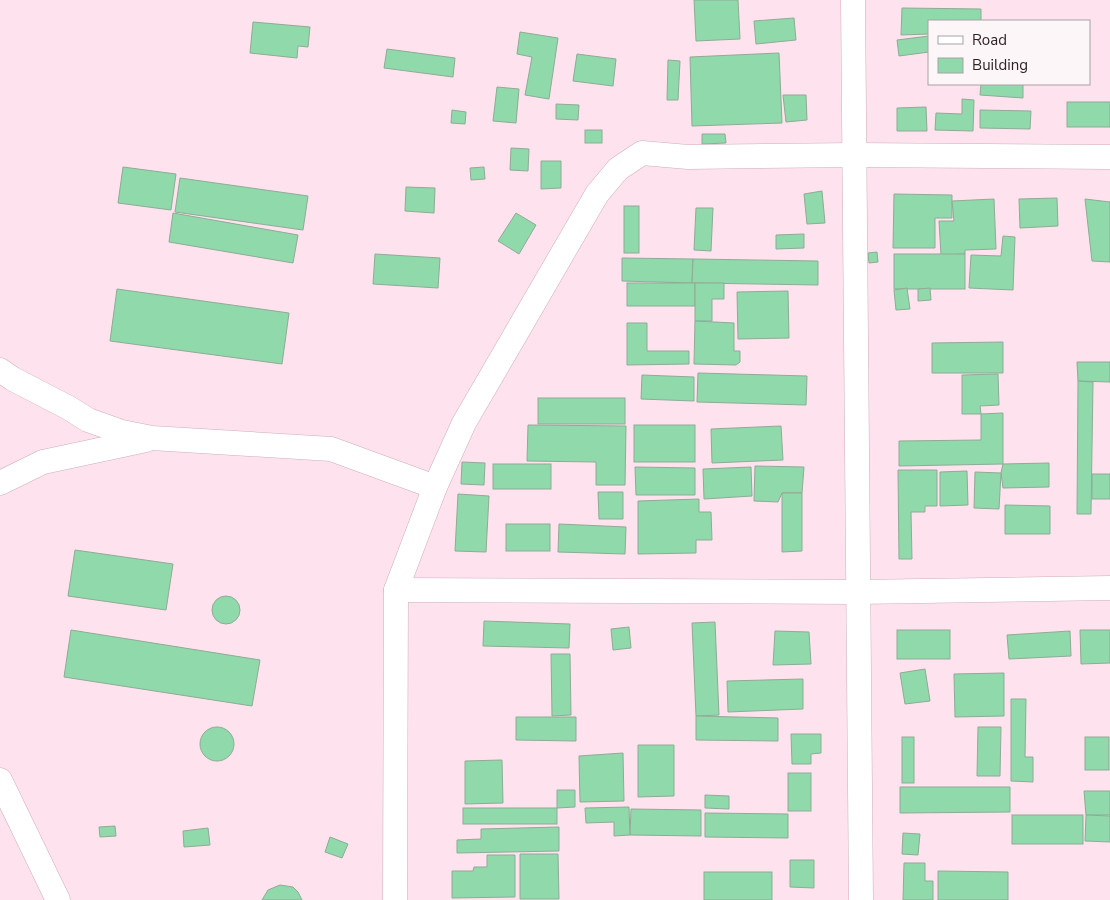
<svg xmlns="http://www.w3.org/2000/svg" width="1110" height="900" viewBox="0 0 1110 900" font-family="'Nunito Sans',sans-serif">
  <rect width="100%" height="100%" fill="#fee2ee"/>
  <g fill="#90d9aa" stroke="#8eab97">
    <polygon points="694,0 738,0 740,39 696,41"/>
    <polygon points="902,8 981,9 981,21 929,21 929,34 901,35"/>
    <polygon points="794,18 796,40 756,44 754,21"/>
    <polygon points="253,22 310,27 308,47 298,46 297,58 250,53"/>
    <polygon points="520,32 558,38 549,99 525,95 532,57 517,54"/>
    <polygon points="929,36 929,52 899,56 897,40"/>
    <polygon points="387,49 455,58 453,77 384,68"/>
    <polygon points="779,53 782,123 692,126 690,57"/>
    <polygon points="577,54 616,59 613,86 573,81"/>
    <polygon points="668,60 680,61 678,100 667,100"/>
    <polygon points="981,84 1023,84 1023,98 980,95"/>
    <polygon points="497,87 519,89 516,123 493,121"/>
    <polygon points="783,95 806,95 807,120 786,122"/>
    <polygon points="962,99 974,100 973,131 935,130 936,113 962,114"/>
    <rect x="1067" y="102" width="43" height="25"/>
    <polygon points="556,104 579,105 578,120 556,119"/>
    <polygon points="926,107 927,131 897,131 897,108"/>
    <polygon points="452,110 466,112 465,124 451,123"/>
    <polygon points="980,110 1031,111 1030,129 980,128"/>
    <rect x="585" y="130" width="17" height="13"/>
    <polygon points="702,134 725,134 726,143 702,144"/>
    <polygon points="511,148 529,149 528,171 510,170"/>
    <polygon points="541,161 561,161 561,188 541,189"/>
    <polygon points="123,167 176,174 171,210 118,203"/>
    <polygon points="484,167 485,179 471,180 470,168"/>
    <polygon points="180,178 308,196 303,230 175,212"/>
    <polygon points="406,187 435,188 434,213 405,211"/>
    <polygon points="822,191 825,223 807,224 804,194"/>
    <polygon points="894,194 952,195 952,218 935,218 935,248 893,248"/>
    <polygon points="1057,198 1058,226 1020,228 1019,199"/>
    <polygon points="994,199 996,249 965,250 965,254 941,255 939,221 954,221 952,201"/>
    <polygon points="1085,199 1110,202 1110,262 1092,261"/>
    <rect x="624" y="206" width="15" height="47"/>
    <polygon points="696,208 713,208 711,251 694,250"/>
    <polygon points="173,213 298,235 293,263 169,242"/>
    <polygon points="516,213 536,225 519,254 498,241"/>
    <polygon points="804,234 804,248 776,249 776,235"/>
    <polygon points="1003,236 1015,237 1013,290 969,288 971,255 1001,256"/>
    <polygon points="877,252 878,262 869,263 868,253"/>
    <polygon points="375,254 440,258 438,288 373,284"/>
    <rect x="894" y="254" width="71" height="35"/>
    <polygon points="622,258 693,259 692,283 622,281"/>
    <polygon points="693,259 818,261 818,285 695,283 692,283"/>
    <rect x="627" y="283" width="68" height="23"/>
    <polygon points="695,283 724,283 724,299 712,299 712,321 695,321"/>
    <polygon points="907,288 910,309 896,310 894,290"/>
    <polygon points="930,288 931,300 918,301 918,289"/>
    <polygon points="117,289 289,313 282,364 110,341"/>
    <polygon points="788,291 789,338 738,339 737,292"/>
    <polygon points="695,321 734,323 734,351 740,351 740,362 736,365 694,364"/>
    <polygon points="627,323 647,323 647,351 689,351 689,364 627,365"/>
    <polygon points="1003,342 1003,373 932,373 932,343"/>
    <polygon points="1077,362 1110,362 1110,382 1078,381"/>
    <polygon points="698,373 807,376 806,405 697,402"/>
    <polygon points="998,374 999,405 980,406 981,414 962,414 962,375"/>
    <polygon points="642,375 694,377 694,401 641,399"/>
    <polygon points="1078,381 1093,382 1091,514 1077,514"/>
    <rect x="538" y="398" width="87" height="26"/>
    <polygon points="1003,413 1003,464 899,466 899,441 981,440 981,414"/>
    <polygon points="528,425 626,426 625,485 596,485 596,462 527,461"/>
    <rect x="634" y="425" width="61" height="37"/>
    <polygon points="781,426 783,460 712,463 711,429"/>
    <polygon points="462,462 485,463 484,485 461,484"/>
    <polygon points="1049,463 1049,487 1003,488 1001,473 1003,464"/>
    <rect x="493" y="464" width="58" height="25"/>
    <polygon points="755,466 804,467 802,493 782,493 778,502 754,501"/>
    <polygon points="635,467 695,468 695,495 636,495"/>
    <polygon points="751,467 752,496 704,499 703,469"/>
    <polygon points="898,470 937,470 937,506 925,506 925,512 911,512 912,559 899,559"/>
    <polygon points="967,471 968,505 940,506 940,472"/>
    <polygon points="975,472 1001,473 999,509 974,508"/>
    <rect x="1092" y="474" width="18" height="25"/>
    <polygon points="598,492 623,492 623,519 599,519"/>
    <polygon points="782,493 802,493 802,551 782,552"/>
    <polygon points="458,494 489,496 486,552 455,551"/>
    <polygon points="699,499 699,512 711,512 712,540 696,540 696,553 638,554 638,501"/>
    <polygon points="1005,505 1050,506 1050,534 1005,534"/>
    <rect x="506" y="524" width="44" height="27"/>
    <polygon points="559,524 626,527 625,554 558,552"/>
    <polygon points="75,550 173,564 166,610 68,596"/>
    <circle cx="226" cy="610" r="14"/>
    <polygon points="484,621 570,624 569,648 483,646"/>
    <polygon points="715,622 719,715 696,716 692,623"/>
    <polygon points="629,627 631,648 613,650 611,629"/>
    <polygon points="71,630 260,660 252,706 64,677"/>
    <rect x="897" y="630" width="53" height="29"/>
    <polygon points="1080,630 1110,630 1110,663 1081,664"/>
    <polygon points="775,631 809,632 811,664 773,665"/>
    <polygon points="1070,631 1071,656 1009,659 1007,635"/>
    <polygon points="551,654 570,654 571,715 552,716"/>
    <polygon points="925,669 930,701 905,704 900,673"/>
    <polygon points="1004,673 1004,716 955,717 954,674"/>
    <polygon points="803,679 803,709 728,712 727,681"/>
    <polygon points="1011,699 1026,699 1025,757 1033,757 1033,782 1011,781"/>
    <polygon points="696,716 778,718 778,741 696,740"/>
    <polygon points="516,717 576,717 576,741 516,740"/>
    <polygon points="978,727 1001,727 1000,776 977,776"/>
    <circle cx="217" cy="744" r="17"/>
    <polygon points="791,734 821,734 821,753 811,754 811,764 792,764"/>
    <rect x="902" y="737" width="12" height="46"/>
    <rect x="1085" y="737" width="24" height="33"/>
    <polygon points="638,745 674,745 674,796 638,797"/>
    <polygon points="623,753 624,801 580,802 579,756"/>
    <polygon points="502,760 503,803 465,804 465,761"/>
    <rect x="788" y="773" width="23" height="38"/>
    <polygon points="900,787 1010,787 1010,812 900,813"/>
    <polygon points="557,790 575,790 575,807 557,808"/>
    <polygon points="1084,791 1110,791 1110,815 1086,815"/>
    <polygon points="705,795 729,796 729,809 705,808"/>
    <polygon points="629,807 630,835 614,836 614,822 586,823 585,808"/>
    <rect x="463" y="808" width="94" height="16"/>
    <polygon points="631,809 701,810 701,836 630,835"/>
    <polygon points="705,813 788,814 788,838 705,837"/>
    <rect x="1012" y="815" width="71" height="29"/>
    <polygon points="1086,815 1110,816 1110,842 1085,841"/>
    <polygon points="115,826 116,836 100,837 99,827"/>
    <polygon points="559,827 559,851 457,853 457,840 481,839 481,829"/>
    <polygon points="208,828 210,845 184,847 183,831"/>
    <polygon points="903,833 920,834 918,855 902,854"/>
    <polygon points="330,837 348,844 342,858 325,852"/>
    <polygon points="520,854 558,854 559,899 520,899"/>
    <polygon points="487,855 515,855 515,897 452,898 452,871 473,871 474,867 487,867"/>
    <polygon points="790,860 814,860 814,888 790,887"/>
    <polygon points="904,863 925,863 925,881 933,881 933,900 903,900"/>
    <polygon points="938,871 1008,872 1008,900 938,900"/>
    <rect x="704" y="872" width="68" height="28"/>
    <polygon points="280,885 293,887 298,892 302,900 262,900 268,890"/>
  </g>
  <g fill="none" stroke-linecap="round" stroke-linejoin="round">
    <defs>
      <g id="street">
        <polyline points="853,0 861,900"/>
        <polyline points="0,370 13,379 69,408 88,420 122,432 152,438 331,449 435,487"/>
        <polyline points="0,483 43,462 146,440"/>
        <polyline points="396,590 858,592 1110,588"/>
        <polyline points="0,780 58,900"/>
        <polyline points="395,900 396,590 435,487 464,423 597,194 618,169 642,153 688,157 854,155 1110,157"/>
      </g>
    </defs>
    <use href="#street" stroke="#cfaebb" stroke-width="25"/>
    <use href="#street" stroke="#fff" stroke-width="24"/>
  </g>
  <rect x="928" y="20" width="162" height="65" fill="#fdf6f9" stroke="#aaa1a5"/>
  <rect x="938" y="36" width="25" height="8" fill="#ffffff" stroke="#aaa1a5"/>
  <text x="972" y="45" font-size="15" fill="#2e2227">Road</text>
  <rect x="938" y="58" width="25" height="15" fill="#90d9aa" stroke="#aaa1a5"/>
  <text x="972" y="70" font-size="15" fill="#2e2227">Building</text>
</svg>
